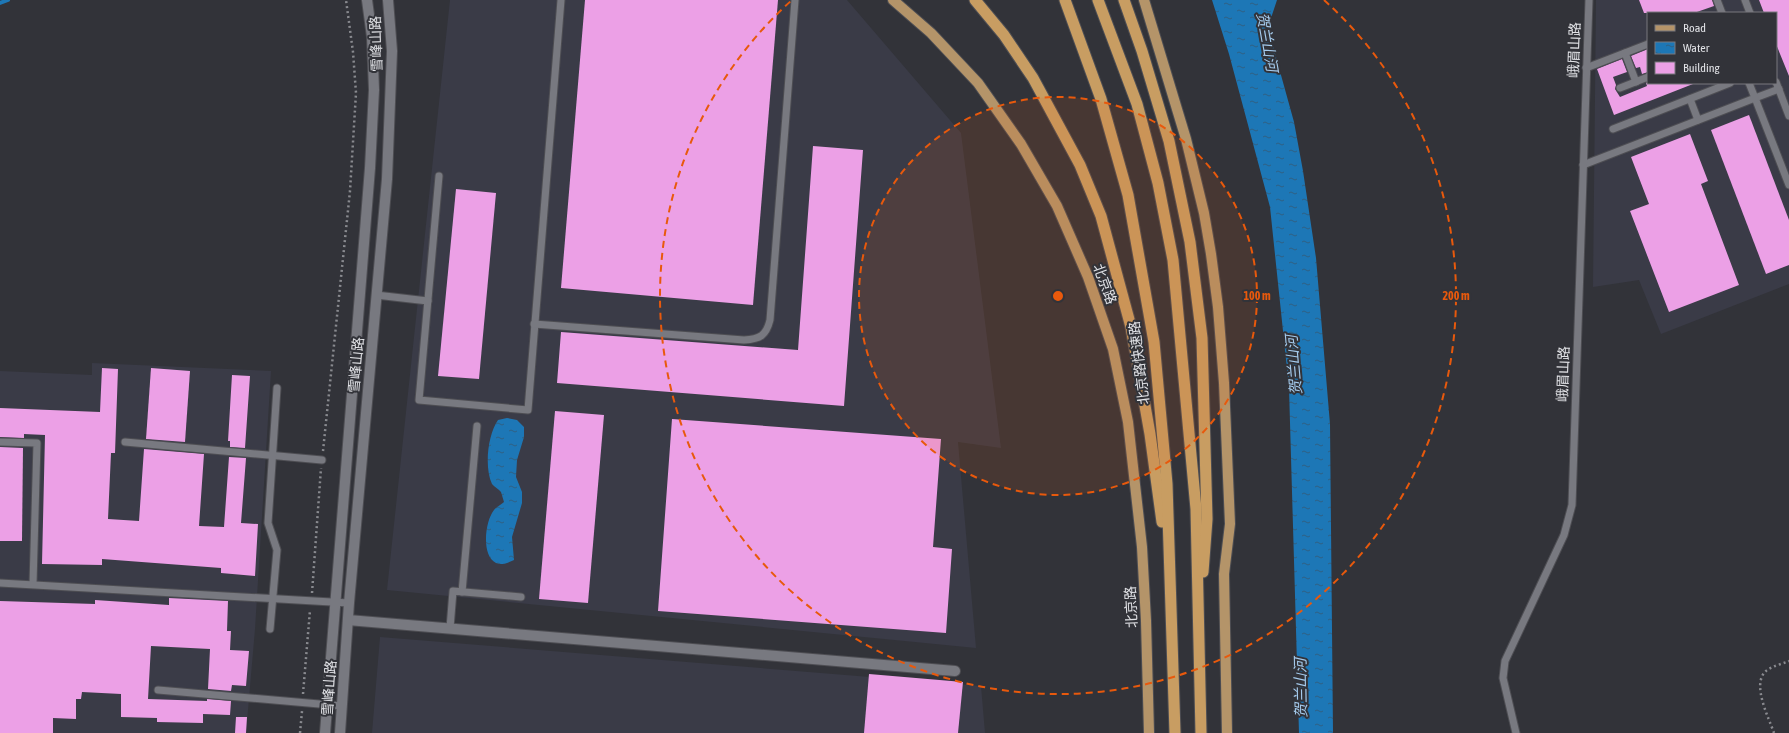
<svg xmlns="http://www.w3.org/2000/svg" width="1789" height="733" viewBox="0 0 1789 733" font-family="'Asap Condensed','Noto Sans SC',sans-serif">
  <defs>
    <pattern id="water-ripples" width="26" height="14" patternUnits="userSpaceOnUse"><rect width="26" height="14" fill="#1d77b6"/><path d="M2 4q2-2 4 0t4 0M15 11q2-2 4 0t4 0" fill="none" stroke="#2f6083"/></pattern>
  </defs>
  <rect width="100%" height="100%" fill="#323339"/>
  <g fill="#3a3b47" fill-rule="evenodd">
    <polygon points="450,0 847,0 961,133 1001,448 958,442 976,648 387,590"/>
    <path d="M1596 0H1789V284L1661 334 1639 280 1593 287ZM1648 13H1776V83H1648Z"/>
    <polygon points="92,363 271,371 255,629 246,733 0,733 0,371 92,375"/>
    <polygon points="380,637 981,686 985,733 372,733"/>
  </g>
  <g fill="url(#water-ripples)">
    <polygon points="1212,0 1277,0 1271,18 1271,39 1294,122 1303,171 1316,258 1330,424 1333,733 1299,733 1289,388 1270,207 1229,54"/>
    <path d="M507 418 517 420 524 427V437L517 460 516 477 522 492V503L512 537 514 560C509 562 502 566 496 563 481 556 485 521 494 510 496 507 501 505 504 502L501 492C499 489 494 487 492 484 484 467 488 434 498 420Z"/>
  </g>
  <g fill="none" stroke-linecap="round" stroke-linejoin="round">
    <polyline stroke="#1d77b6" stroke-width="4" points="0,3 8,0"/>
  </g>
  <g fill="#eca0e6">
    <polygon points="585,0 778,0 753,305 561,288"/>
    <polygon points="1639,0 1712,0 1714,6 1694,13 1644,13"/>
    <polygon points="1759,0 1789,0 1789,76 1776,44 1776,13 1764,13"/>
    <polygon points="1648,49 1648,72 1642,74 1640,67 1636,68 1631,56"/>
    <polygon points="1622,59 1627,72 1613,77 1616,85 1615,89 1620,97 1647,86 1646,83 1648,82 1693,84 1614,115 1597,69"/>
    <polygon points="1749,115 1789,220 1789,265 1766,274 1711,130"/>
    <polygon points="1690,134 1708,181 1701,184 1739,285 1669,312 1630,211 1649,204 1631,157"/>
    <polygon points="813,146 863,150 844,406 557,383 561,332 798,350"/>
    <polygon points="456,189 496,193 479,379 438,376"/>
    <polygon points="102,368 118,369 115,453 111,453 108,519 139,521 144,449 204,454 199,526 224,527 229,457 246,458 241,523 258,524 255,576 221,573 221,568 102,559 102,565 42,564 45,435 24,434 24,438 0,437 0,408 100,412"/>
    <polygon points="151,368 190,371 185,442 146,439"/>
    <polygon points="232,375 250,376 245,448 230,447 230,441 228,441"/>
    <polygon points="555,411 604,415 588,603 539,599"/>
    <polygon points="672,419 941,439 933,547 952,549 946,633 658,611"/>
    <polygon points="0,447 23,448 22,541 0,541"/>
    <polygon points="169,598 228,601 227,631 231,631 230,650 249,651 246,686 232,685 231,691 208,689 210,649 151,646 148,699 207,701 207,699 231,701 230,715 203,714 203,723 157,722 157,718 121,717 121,694 82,692 81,699 76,699 76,719 53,718 53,733 0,733 0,601 95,604 95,600 169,605"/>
    <polygon points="869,674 963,682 958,733 864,733"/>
    <polygon points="236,717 247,717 246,733 235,733"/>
  </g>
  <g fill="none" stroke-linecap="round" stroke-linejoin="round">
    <defs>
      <g id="service">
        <polyline points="1717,0 1722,13"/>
        <polyline points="1745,0 1750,13"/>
        <polyline points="1625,53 1636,82"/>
        <polyline points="1586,68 1648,44"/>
        <polyline points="1776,82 1789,116"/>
        <polyline points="1620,88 1648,77"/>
        <polyline points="1779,89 1755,98 1789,185"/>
        <polyline points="1690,99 1698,120"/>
        <polyline points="1613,129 1730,83"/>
        <polyline points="1583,165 1755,98 1749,83"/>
        <polyline points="439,176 419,400 528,410 561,0"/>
        <polyline points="376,295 428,301"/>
        <path d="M534 324 744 340C760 339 766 336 770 320L795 0"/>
        <polyline points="0,442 37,443 33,584"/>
        <polyline points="125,442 322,460"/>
        <polyline points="0,583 349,603"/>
        <polyline points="462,592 477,426"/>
        <polyline points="450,628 453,591 521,597"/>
        <polyline points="270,629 277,550 268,523 277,388"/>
        <polyline points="158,690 342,706"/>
        <polyline points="1516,733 1503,678 1505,661 1564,535 1572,505 1589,0"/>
      </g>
      <polyline id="minor" points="348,620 955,671"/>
      <g id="secondary">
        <polyline points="325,733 370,168 374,90 372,37 367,0"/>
        <polyline points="340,733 349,603 387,179 392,51 388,0"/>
      </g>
      <g id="primary">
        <polyline points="893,0 931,33 978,83 1021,144 1057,206 1088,277 1113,349 1128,422 1142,547 1146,621 1149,733"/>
        <polyline points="1144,0 1186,139 1204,213 1211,254 1218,307 1224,383 1230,524 1224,574 1227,733"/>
      </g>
      <g id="trunk">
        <polyline points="975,0 1004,35 1033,78 1080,165 1101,216 1131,327 1150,434 1162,522"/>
        <polyline points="1065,0 1101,99 1128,195 1154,342 1167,484 1175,733"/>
        <polyline points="1098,0 1137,104 1158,183 1173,260 1196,509 1201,733"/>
        <polyline points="1124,0 1142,51 1169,141 1190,242 1202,338 1207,519 1203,572"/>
      </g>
    </defs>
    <use href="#service" stroke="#4e4e53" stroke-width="9"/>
    <use href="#minor" stroke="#4e4e53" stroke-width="12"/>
    <use href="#secondary" stroke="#4e4e53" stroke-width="12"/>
    <use href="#primary" stroke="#4e4e53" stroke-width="12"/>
    <use href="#trunk" stroke="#4e4e53" stroke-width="13"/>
    <g stroke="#898a8f" stroke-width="2.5" stroke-dasharray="2 3" stroke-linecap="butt">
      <polyline points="323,451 350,191 356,93 353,52 346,0"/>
      <polyline points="312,593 321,468"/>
      <polyline points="303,694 310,610"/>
      <polyline points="300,733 302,711"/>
      <path d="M1774 733C1769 718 1751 684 1766 671 1772 666 1782 664 1789 661"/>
    </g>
    <use href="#service" stroke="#787980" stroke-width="7"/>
    <use href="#minor" stroke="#787980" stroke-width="10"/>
    <use href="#secondary" stroke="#787980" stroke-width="10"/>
    <use href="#primary" stroke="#b49469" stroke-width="10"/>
    <use href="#trunk" stroke="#c89d62" stroke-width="11"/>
  </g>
  <circle cx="1058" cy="296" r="199" fill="#e8590c" fill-opacity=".12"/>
  <g fill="none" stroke="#e8590c" stroke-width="2" stroke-dasharray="7 5">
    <circle cx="1058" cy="296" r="199"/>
    <path d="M1324 0A398 398 0 1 1 792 0"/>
  </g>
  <g text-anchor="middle" stroke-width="4" stroke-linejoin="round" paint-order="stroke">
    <g font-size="14" fill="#e1e2e6" stroke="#323339">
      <text transform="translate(376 44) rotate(-92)" y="5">雪峰山路</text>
      <text transform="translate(1574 50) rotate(-88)" y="5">峨眉山路</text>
      <text transform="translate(1105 284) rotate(70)" y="5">北京路</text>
      <text transform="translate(1139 363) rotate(-97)" y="5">北京路快速路</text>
      <text transform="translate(356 365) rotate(-85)" y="5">雪峰山路</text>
      <text transform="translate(1563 374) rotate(-88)" y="5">峨眉山路</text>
      <text transform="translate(1131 607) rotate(-93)" y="5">北京路</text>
      <text transform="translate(329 688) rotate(-86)" y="5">雪峰山路</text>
    </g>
    <g font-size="15" font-style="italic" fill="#a5cbed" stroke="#323339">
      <text transform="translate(1267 42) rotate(80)" y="5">贺兰山河</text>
      <text transform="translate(1294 365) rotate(-95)" y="5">贺兰山河</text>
      <text transform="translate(1301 688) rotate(-91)" y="5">贺兰山河</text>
    </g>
  </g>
  <circle cx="1058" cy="296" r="6" fill="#e8590c" stroke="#323339" stroke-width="2"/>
  <g font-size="12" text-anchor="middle" font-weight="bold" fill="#e8590c" stroke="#323339" stroke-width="4" stroke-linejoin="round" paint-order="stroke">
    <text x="1257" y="300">100 m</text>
    <text x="1456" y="300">200 m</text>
  </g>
  <rect x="1647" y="12" width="130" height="72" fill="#323339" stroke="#78797e"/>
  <rect x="1655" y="25" width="20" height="6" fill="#b49469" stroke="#78797e"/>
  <text x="1683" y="32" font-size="12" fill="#e1e2e6">Road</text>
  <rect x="1655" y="42" width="20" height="12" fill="url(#water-ripples)" stroke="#78797e"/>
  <text x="1683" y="52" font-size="12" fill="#e1e2e6">Water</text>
  <rect x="1655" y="62" width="20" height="12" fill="#eca0e6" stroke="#78797e"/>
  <text x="1683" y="72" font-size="12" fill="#e1e2e6">Building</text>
</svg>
